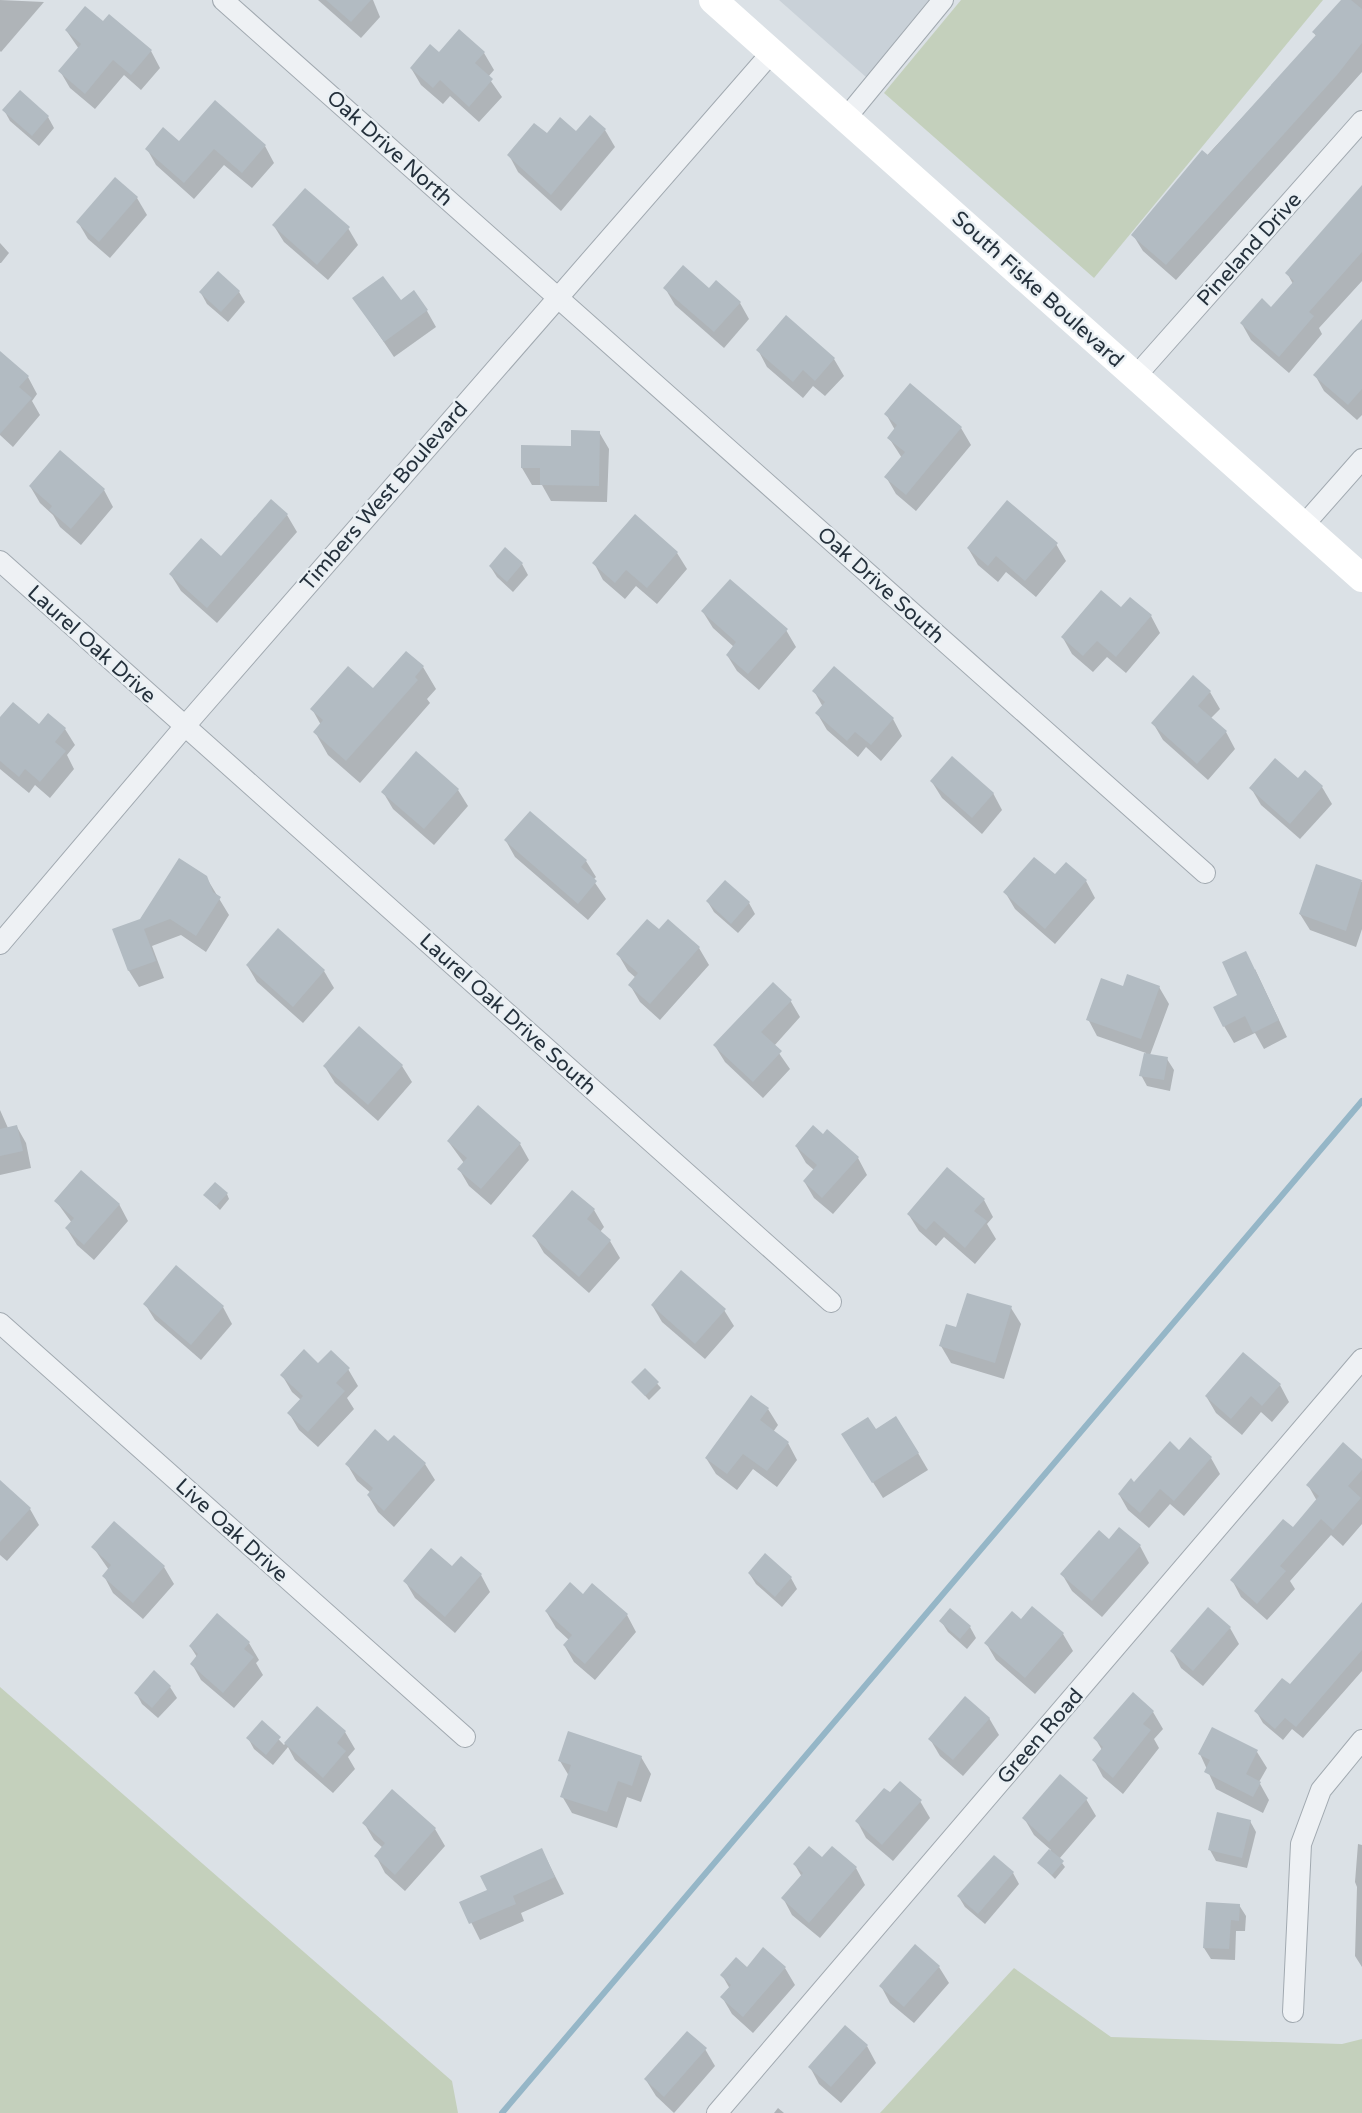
<svg xmlns="http://www.w3.org/2000/svg" width="1362" height="2113" viewBox="0 0 1362 2113" font-family="'Varela Round',sans-serif">
  <rect width="100%" height="100%" fill="#dbe1e6"/>
  <polygon fill="#c9d1d8" points="779,0 929,0 866,77"/>
  <g fill="#c4d0bc">
    <polygon points="961,0 1323,0 1094,278 884,93"/>
    <polygon points="0,1687 452,2081 458,2113 0,2113"/>
    <polygon points="1014,1968 1111,2037 1342,2044 1362,2039 1362,2113 880,2113"/>
  </g>
  <g fill="#0003">
    <polygon points="0,0 44,2 1,52 0,51"/>
    <polygon points="318,0 373,0 380,17 361,38"/>
    <polygon points="1343,0 1362,0 1362,72 1176,280 1143,251 1133,235 1317,37 1314,33"/>
    <polygon points="103,23 151,51 160,68 141,90 124,75 95,109 70,88 60,71 79,49 66,30"/>
    <polygon points="484,53 494,70 488,77 502,97 479,122 450,96 443,104 421,85 411,68 439,54"/>
    <polygon points="4,110 48,117 54,128 39,146 10,121"/>
    <polygon points="605,130 615,147 561,211 518,172 509,155 547,135"/>
    <polygon points="265,146 274,163 252,188 224,165 194,199 156,165 147,149"/>
    <polygon points="115,179 137,198 147,215 110,258 88,239 78,222"/>
    <polygon points="1362,189 1362,281 1319,328 1322,334 1289,373 1251,340 1242,324 1271,309 1293,284 1287,273"/>
    <polygon points="274,226 348,228 358,245 328,280 284,242"/>
    <polygon points="0,243 9,253 1,263 0,263"/>
    <polygon points="665,288 710,290 740,303 749,319 724,348 675,305"/>
    <polygon points="239,292 245,302 228,322 207,304 201,293"/>
    <polygon points="354,298 400,302 427,311 436,327 394,357"/>
    <polygon points="1362,321 1362,415 1357,420 1324,391 1315,375"/>
    <polygon points="758,350 834,359 844,376 825,396 813,386 803,398 767,367"/>
    <polygon points="0,365 28,377 37,394 32,401 40,415 13,447 0,435"/>
    <polygon points="910,386 961,428 971,445 916,511 896,494 886,477 902,458 889,438 895,430 886,414"/>
    <polygon points="599,432 609,449 607,502 551,501 542,485 532,485 522,468 572,447"/>
    <polygon points="30,486 104,490 113,507 81,545 60,527 53,515 40,503"/>
    <polygon points="271,501 287,515 297,532 217,623 181,591 171,575 221,559"/>
    <polygon points="1056,544 1066,561 1036,597 1006,572 998,582 978,565 968,548"/>
    <polygon points="677,553 687,569 657,604 636,586 625,599 603,580 594,563"/>
    <polygon points="522,564 528,575 513,592 497,577 490,566"/>
    <polygon points="1122,609 1151,616 1160,633 1126,673 1107,657 1093,672 1072,654 1063,638"/>
    <polygon points="703,612 786,630 796,647 759,690 737,671 727,655 734,647 713,628"/>
    <polygon points="423,667 436,689 427,699 430,703 360,783 328,755 315,732 321,725 312,709 374,690"/>
    <polygon points="814,691 893,719 902,736 881,761 866,747 858,757 827,730 817,713 823,707"/>
    <polygon points="1210,692 1220,709 1210,719 1226,732 1235,749 1208,780 1163,740 1153,723"/>
    <polygon points="0,720 65,729 75,745 67,755 74,769 50,798 35,785 29,793 0,769"/>
    <polygon points="1298,780 1322,787 1332,804 1300,839 1261,805 1251,788"/>
    <polygon points="932,782 993,793 1002,810 982,834 942,798"/>
    <polygon points="458,790 468,806 434,845 393,809 383,792"/>
    <polygon points="506,841 586,861 596,877 593,880 606,899 588,920 515,857"/>
    <polygon points="1066,864 1086,881 1095,898 1055,944 1015,909 1005,892 1055,877"/>
    <polygon points="1317,866 1362,882 1362,929 1356,947 1310,930 1300,914"/>
    <polygon points="206,877 229,915 206,952 181,935 152,946 164,978 139,987 129,971 114,929 141,920"/>
    <polygon points="708,902 749,903 755,914 738,933 714,912"/>
    <polygon points="659,932 699,948 709,965 660,1020 640,1002 630,985 636,978 628,971 618,954"/>
    <polygon points="247,965 324,971 334,988 303,1023 257,982"/>
    <polygon points="1255,969 1287,1037 1264,1049 1255,1033 1234,1043 1224,1026"/>
    <polygon points="1159,987 1169,1004 1150,1055 1167,1059 1174,1070 1170,1091 1147,1086 1141,1075 1146,1053 1097,1036 1088,1019 1124,988"/>
    <polygon points="790,1000 800,1017 774,1046 790,1069 763,1098 725,1062 715,1046"/>
    <polygon points="402,1066 412,1082 378,1121 335,1083 325,1067"/>
    <polygon points="0,1110 8,1128 17,1127 26,1143 31,1168 0,1175"/>
    <polygon points="823,1136 858,1158 867,1175 833,1214 814,1198 804,1181 814,1170 806,1163 796,1146"/>
    <polygon points="448,1141 520,1144 529,1160 491,1205 469,1186 459,1169 464,1163"/>
    <polygon points="572,1192 594,1210 604,1227 600,1232 610,1241 620,1258 589,1293 544,1253 534,1236"/>
    <polygon points="227,1194 229,1199 220,1210 205,1195"/>
    <polygon points="984,1200 993,1217 987,1224 996,1239 975,1264 944,1237 936,1246 919,1231 909,1215"/>
    <polygon points="56,1201 119,1204 128,1221 94,1260 77,1245 67,1229 72,1223"/>
    <polygon points="145,1304 223,1307 232,1324 201,1360 155,1320"/>
    <polygon points="652,1305 724,1310 734,1326 705,1359 662,1322"/>
    <polygon points="1011,1308 1021,1324 1004,1379 951,1363 941,1346 957,1329"/>
    <polygon points="318,1365 348,1369 358,1386 347,1398 354,1409 318,1447 299,1430 289,1413 301,1400 292,1392 282,1375"/>
    <polygon points="645,1370 661,1388 649,1400 633,1383"/>
    <polygon points="1280,1385 1289,1402 1272,1422 1261,1412 1242,1435 1216,1413 1206,1396"/>
    <polygon points="768,1409 778,1425 773,1432 788,1443 797,1460 777,1487 753,1469 737,1490 716,1474 706,1458"/>
    <polygon points="876,1431 918,1453 928,1470 883,1498 853,1451"/>
    <polygon points="1190,1439 1211,1458 1220,1474 1184,1516 1170,1504 1149,1528 1128,1510 1119,1494 1179,1452"/>
    <polygon points="389,1443 425,1464 435,1480 394,1527 378,1512 368,1495 371,1493 357,1481 347,1464"/>
    <polygon points="1362,1461 1362,1524 1343,1546 1331,1535 1290,1581 1295,1589 1267,1620 1241,1597 1232,1580 1293,1529 1317,1501 1308,1485"/>
    <polygon points="0,1482 30,1509 39,1525 7,1561 0,1555"/>
    <polygon points="1109,1541 1140,1546 1149,1563 1102,1617 1072,1591 1062,1574"/>
    <polygon points="93,1547 164,1567 174,1584 143,1619 113,1593 104,1576 109,1570"/>
    <polygon points="461,1558 481,1575 490,1592 455,1633 415,1598 405,1581 452,1568"/>
    <polygon points="749,1573 791,1578 797,1589 782,1607 756,1584"/>
    <polygon points="583,1596 627,1615 636,1632 595,1680 574,1662 564,1645 569,1640 556,1628 546,1611"/>
    <polygon points="1362,1604 1362,1671 1303,1738 1292,1729 1283,1740 1263,1723 1256,1711 1290,1687"/>
    <polygon points="1033,1608 1063,1634 1073,1651 1035,1694 996,1660 986,1643 1021,1621"/>
    <polygon points="217,1615 249,1643 259,1660 256,1663 263,1675 234,1708 201,1680 192,1664 197,1657 190,1646"/>
    <polygon points="941,1621 970,1627 976,1638 967,1649 948,1632"/>
    <polygon points="1230,1628 1239,1644 1203,1686 1181,1668 1172,1651"/>
    <polygon points="170,1687 177,1698 158,1718 142,1704 136,1693"/>
    <polygon points="1133,1694 1153,1712 1163,1729 1154,1739 1159,1748 1123,1794 1103,1777 1094,1760 1102,1750 1095,1738"/>
    <polygon points="317,1708 345,1732 355,1749 348,1757 355,1769 333,1793 295,1760 288,1747 273,1765 254,1749 248,1738 262,1722 284,1745"/>
    <polygon points="989,1718 999,1735 963,1776 940,1756 930,1739"/>
    <polygon points="1257,1752 1267,1768 1259,1782 1269,1800 1263,1813 1216,1789 1200,1754"/>
    <polygon points="641,1757 651,1774 641,1802 627,1797 617,1828 572,1813 562,1796 569,1776 560,1761"/>
    <polygon points="392,1791 435,1829 445,1846 405,1891 385,1873 376,1856 383,1848 374,1840 364,1823"/>
    <polygon points="890,1795 920,1801 930,1818 893,1861 866,1838 857,1821"/>
    <polygon points="1086,1799 1096,1816 1059,1859 1065,1867 1055,1879 1039,1863 1051,1850 1034,1835 1024,1818"/>
    <polygon points="1250,1821 1256,1832 1247,1868 1216,1861 1210,1850"/>
    <polygon points="1358,1844 1362,1845 1362,1967 1355,1956 1357,1887 1355,1882"/>
    <polygon points="542,1850 564,1894 521,1913 524,1921 480,1940 461,1902 489,1890"/>
    <polygon points="994,1857 1013,1873 1019,1884 985,1924 965,1907 959,1897"/>
    <polygon points="823,1859 856,1868 865,1885 820,1938 792,1915 783,1898 802,1877 795,1865"/>
    <polygon points="1239,1905 1246,1916 1245,1931 1236,1931 1235,1960 1211,1959 1204,1948"/>
    <polygon points="939,1967 949,1983 914,2023 890,2003 881,1986"/>
    <polygon points="785,1968 795,1985 753,2033 732,2014 722,1997 730,1989 722,1975 747,1969"/>
    <polygon points="867,2046 876,2063 841,2103 819,2084 810,2067"/>
    <polygon points="705,2049 715,2066 674,2113 656,2096 646,2080"/>
    <polygon points="778,2108 784,2113 774,2113"/>
  </g>
  <g fill="none" stroke-linecap="round" stroke-linejoin="round">
    <polyline stroke="#95b6c7" stroke-width="6" points="502,2113 1362,1101"/>
  </g>
  <g fill="#b2bbc2">
    <polygon points="326,0 371,0 351,22"/>
    <polygon points="1341,0 1351,0 1362,9 1362,43 1337,75 1166,265 1131,235 1202,150 1208,155 1316,35 1312,32"/>
    <polygon points="85,6 103,21 109,14 152,50 131,75 113,60 85,94 58,71 81,44 65,30"/>
    <polygon points="459,29 485,52 475,63 493,79 469,107 440,80 433,88 410,68 430,44 439,52"/>
    <polygon points="20,90 49,116 32,136 2,110"/>
    <polygon points="215,100 266,145 242,173 214,149 184,183 145,149 163,127 179,141"/>
    <polygon points="590,115 606,129 551,195 507,155 534,123 547,133 560,117 576,131"/>
    <polygon points="115,177 138,197 99,242 76,222"/>
    <polygon points="1362,185 1362,252 1309,312 1314,316 1279,357 1240,323 1262,298 1271,307 1294,281 1285,273"/>
    <polygon points="305,188 350,227 317,265 272,225"/>
    <polygon points="683,265 709,288 716,280 741,302 714,332 663,288"/>
    <polygon points="218,271 240,291 221,312 199,292"/>
    <polygon points="383,276 401,300 414,290 428,310 384,342 352,298"/>
    <polygon points="786,315 835,358 815,381 803,370 793,382 756,350"/>
    <polygon points="1362,319 1362,389 1348,405 1313,375"/>
    <polygon points="0,351 29,376 19,387 32,398 0,434"/>
    <polygon points="910,383 962,427 906,495 884,477 905,452 887,438 897,425 884,414"/>
    <polygon points="571,430 600,431 599,486 540,485 540,468 521,468 521,445 571,446"/>
    <polygon points="60,450 105,489 71,529 49,510 52,506 29,486"/>
    <polygon points="271,499 288,514 207,608 169,574 201,538 221,556"/>
    <polygon points="1007,500 1058,543 1025,581 996,556 988,566 967,548"/>
    <polygon points="635,514 678,552 647,588 626,570 615,583 592,563"/>
    <polygon points="505,547 523,563 507,582 489,566"/>
    <polygon points="730,579 788,629 748,674 726,655 736,642 701,611"/>
    <polygon points="1101,590 1121,607 1130,597 1152,615 1116,657 1097,641 1083,656 1061,637"/>
    <polygon points="406,651 424,666 415,677 418,680 346,761 313,732 323,720 310,709 348,666 373,688"/>
    <polygon points="834,666 894,718 871,745 855,732 847,741 815,713 825,702 812,691"/>
    <polygon points="1193,675 1211,691 1198,706 1227,731 1197,764 1151,723"/>
    <polygon points="13,702 39,724 48,713 66,728 55,742 66,751 40,782 25,769 19,777 0,761 0,717"/>
    <polygon points="416,751 459,789 424,829 381,792"/>
    <polygon points="952,756 994,793 972,818 930,781"/>
    <polygon points="1275,758 1298,778 1305,770 1323,786 1290,824 1249,788"/>
    <polygon points="530,811 587,860 581,867 597,881 578,904 504,840"/>
    <polygon points="1034,857 1055,874 1066,862 1087,880 1045,929 1003,892"/>
    <polygon points="179,858 207,876 213,892 221,897 196,936 170,919 144,929 156,961 128,971 112,929 140,919"/>
    <polygon points="1316,864 1362,880 1346,931 1299,914"/>
    <polygon points="725,880 750,902 731,924 706,901"/>
    <polygon points="647,919 659,929 668,919 700,947 650,1004 628,985 638,973 616,954"/>
    <polygon points="278,928 325,970 293,1007 246,965"/>
    <polygon points="1246,951 1279,1020 1253,1033 1245,1016 1223,1027 1213,1007 1237,995 1222,962"/>
    <polygon points="1127,974 1160,986 1141,1039 1086,1020 1101,978 1123,986"/>
    <polygon points="773,982 792,1000 761,1032 782,1051 753,1082 713,1045"/>
    <polygon points="359,1026 403,1065 368,1105 323,1066"/>
    <polygon points="1144,1053 1168,1057 1164,1080 1139,1076"/>
    <polygon points="478,1105 521,1143 481,1189 457,1169 467,1158 447,1141"/>
    <polygon points="17,1125 23,1151 0,1156 0,1129"/>
    <polygon points="813,1125 823,1134 827,1129 859,1157 822,1198 803,1181 817,1165 795,1146"/>
    <polygon points="947,1167 985,1199 974,1211 987,1221 965,1248 934,1221 926,1230 907,1214"/>
    <polygon points="81,1170 120,1204 84,1245 65,1228 74,1218 54,1201"/>
    <polygon points="215,1182 228,1193 216,1206 203,1195"/>
    <polygon points="572,1190 595,1209 587,1219 611,1240 579,1277 532,1236"/>
    <polygon points="176,1265 224,1306 191,1345 143,1304"/>
    <polygon points="681,1270 726,1309 695,1344 651,1305"/>
    <polygon points="967,1293 1012,1306 995,1363 939,1346 946,1324 956,1327"/>
    <polygon points="304,1349 318,1363 331,1350 350,1368 336,1383 345,1391 308,1432 287,1413 303,1396 280,1375"/>
    <polygon points="1243,1352 1281,1384 1262,1406 1251,1396 1231,1419 1205,1396"/>
    <polygon points="645,1368 659,1382 645,1396 631,1382"/>
    <polygon points="751,1395 769,1408 760,1420 789,1442 767,1471 743,1454 727,1474 705,1458"/>
    <polygon points="896,1416 919,1453 872,1483 841,1434 868,1417 876,1429"/>
    <polygon points="375,1429 388,1441 394,1435 426,1463 384,1511 367,1495 373,1488 345,1464"/>
    <polygon points="1190,1437 1212,1457 1174,1501 1160,1489 1140,1513 1118,1494 1131,1478 1134,1482 1170,1441 1179,1450"/>
    <polygon points="1343,1442 1362,1459 1362,1470 1348,1486 1361,1498 1333,1530 1321,1519 1280,1566 1286,1571 1257,1604 1230,1580 1283,1519 1293,1527 1319,1496 1306,1485"/>
    <polygon points="0,1480 31,1508 0,1542"/>
    <polygon points="114,1521 165,1566 133,1603 102,1576 111,1565 91,1547"/>
    <polygon points="1119,1527 1141,1545 1092,1601 1060,1574 1099,1530 1109,1539"/>
    <polygon points="431,1548 452,1566 461,1556 482,1574 445,1617 403,1581"/>
    <polygon points="765,1553 792,1577 775,1597 748,1573"/>
    <polygon points="570,1582 583,1594 592,1583 628,1614 585,1664 563,1645 572,1635 545,1611"/>
    <polygon points="1362,1602 1362,1650 1296,1727 1285,1718 1275,1729 1254,1711 1282,1678 1290,1684"/>
    <polygon points="1032,1606 1064,1633 1025,1678 984,1643 1012,1611 1021,1619"/>
    <polygon points="1208,1607 1231,1627 1193,1671 1170,1651"/>
    <polygon points="950,1608 971,1626 960,1639 939,1621"/>
    <polygon points="217,1613 250,1642 244,1649 254,1657 223,1693 190,1664 198,1654 189,1646"/>
    <polygon points="154,1670 171,1686 152,1708 134,1693"/>
    <polygon points="1133,1692 1154,1711 1143,1724 1151,1730 1113,1778 1092,1760 1103,1747 1093,1738"/>
    <polygon points="965,1696 990,1718 953,1760 928,1739"/>
    <polygon points="317,1706 346,1731 337,1743 346,1751 323,1778 284,1743"/>
    <polygon points="262,1720 281,1737 266,1755 246,1738"/>
    <polygon points="1212,1727 1258,1750 1246,1774 1261,1782 1253,1797 1204,1772 1210,1760 1198,1754"/>
    <polygon points="568,1731 642,1756 632,1786 618,1781 607,1812 560,1797 571,1765 558,1761"/>
    <polygon points="1060,1774 1088,1798 1049,1842 1022,1818"/>
    <polygon points="900,1781 922,1800 882,1845 855,1821 884,1788 890,1792"/>
    <polygon points="392,1789 436,1828 395,1875 374,1856 385,1843 362,1823"/>
    <polygon points="1217,1812 1251,1820 1242,1858 1208,1850"/>
    <polygon points="809,1846 822,1857 832,1846 857,1867 809,1923 781,1898 803,1873 793,1864"/>
    <polygon points="542,1848 555,1877 513,1896 516,1904 469,1924 459,1902 487,1890 480,1876"/>
    <polygon points="1049,1849 1064,1861 1052,1875 1037,1863"/>
    <polygon points="994,1855 1014,1872 978,1914 957,1896"/>
    <polygon points="1206,1902 1240,1904 1239,1921 1231,1920 1229,1949 1203,1948"/>
    <polygon points="915,1944 940,1966 904,2007 879,1986"/>
    <polygon points="763,1947 786,1967 743,2017 720,1997 731,1985 720,1975 736,1957 747,1967"/>
    <polygon points="845,2025 868,2045 831,2087 808,2067"/>
    <polygon points="687,2031 707,2048 664,2097 644,2079"/>
  </g>
  <g fill="none" stroke-linecap="round" stroke-linejoin="round">
    <defs>
      <g id="street">
        <polyline points="223,0 1205,873"/>
        <polyline points="846,118 943,0"/>
        <polyline points="1135,377 1362,121"/>
        <polyline points="1303,526 1362,459"/>
        <polyline points="0,561 831,1302"/>
        <polyline points="0,944 185,726 772,52"/>
        <polyline points="0,1323 465,1737"/>
        <polyline points="1293,2012 1301,1844 1321,1790 1362,1740"/>
        <polyline points="717,2113 1362,1359"/>
      </g>
    </defs>
    <use href="#street" stroke="#a1a9b0" stroke-width="22"/>
    <use href="#street" stroke="#eef1f4" stroke-width="20"/>
    <polyline stroke="#fff" stroke-width="28" points="713,0 1362,578"/>
  </g>
  <g text-anchor="middle" stroke-width="5" stroke-linejoin="round" paint-order="stroke">
    <g font-size="21" fill="#25313c" stroke="#eaf0f4">
      <text transform="translate(390 148) rotate(42)" y="7">Oak Drive North</text>
      <text transform="translate(1249 249) rotate(-48)" y="7">Pineland Drive</text>
      <text transform="translate(1038 289) rotate(42)" y="7">South Fiske Boulevard</text>
      <text transform="translate(384 496) rotate(-49)" y="7">Timbers West Boulevard</text>
      <text transform="translate(881 585) rotate(42)" y="7">Oak Drive South</text>
      <text transform="translate(92 644) rotate(42)" y="7">Laurel Oak Drive</text>
      <text transform="translate(508 1014) rotate(42)" y="7">Laurel Oak Drive South</text>
      <text transform="translate(232 1530) rotate(42)" y="7">Live Oak Drive</text>
      <text transform="translate(1040 1736) rotate(-49)" y="7">Green Road</text>
    </g>
  </g>
</svg>
